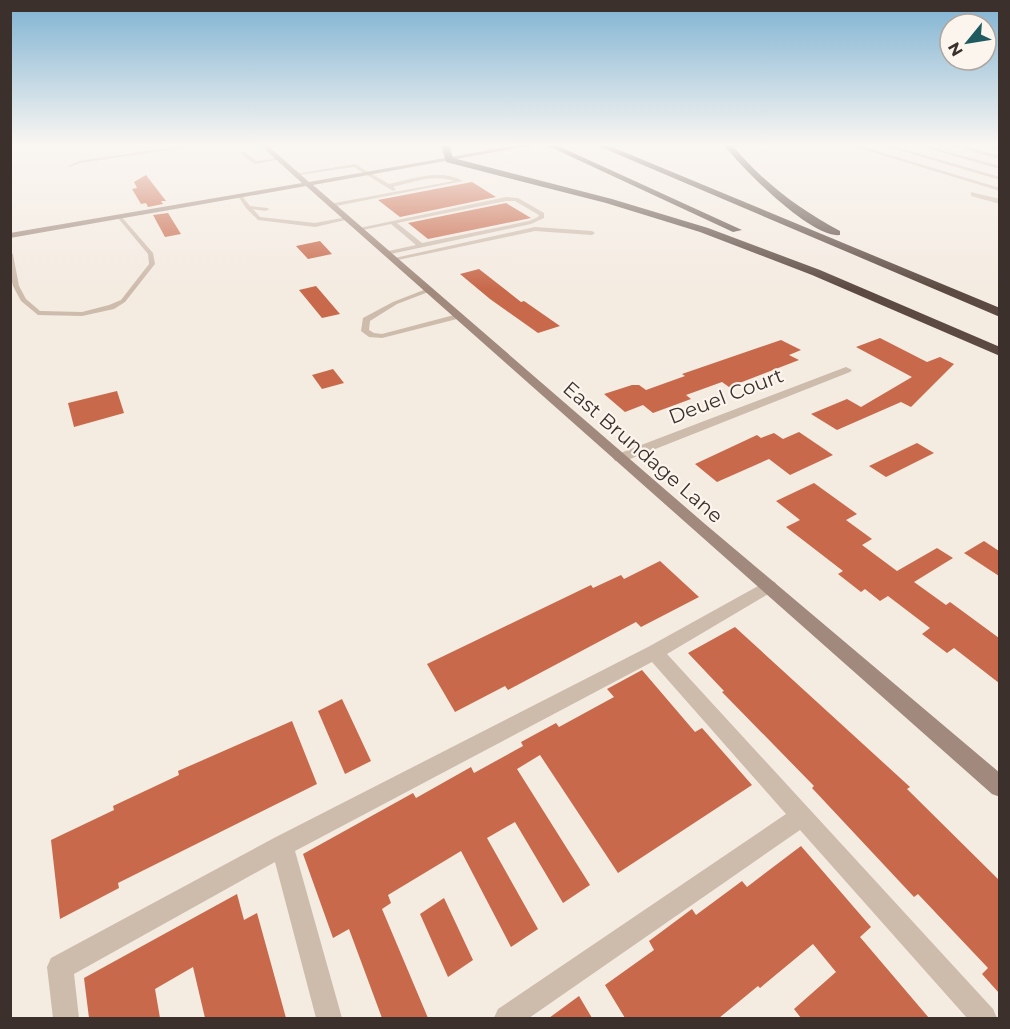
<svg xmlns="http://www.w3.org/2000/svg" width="1010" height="1029" font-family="Montserrat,sans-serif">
<rect width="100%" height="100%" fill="#f4ebe1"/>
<path fill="#c8694b" d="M146,175L166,201H161L163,204L148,207L146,203L141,204L132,189L137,188L134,182Z
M472,182L496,197L400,217L378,200Z
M506,203L531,218L428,239L408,223Z
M168,213L181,234L165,237L153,215Z
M320,241L332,254L308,259L296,246Z
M479,269L521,302L524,301L560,326L538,333L490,299L460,274Z
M316,286L340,314L322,318L299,290Z
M880,338L927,362L940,357L954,364L911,407L901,402L837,430L811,414L847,399L861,407L912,377L856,347Z
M781,340L801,350L789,355L799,360L729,387L722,382L686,395L691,399L653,413L643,405L625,412L604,394L632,385H639L646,390L685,376L682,374Z
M333,369L344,383L322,389L312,375Z
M117,391L124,413L74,427L68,403Z
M799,432L833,455L790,475L769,459L717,482L695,464L757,435L761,438L774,433L783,439Z
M917,443L934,453L886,477L869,466Z
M814,483L857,514L846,520L872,539L862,545L897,571L937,548L953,558L914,582L946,605L950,602L999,638V683L954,648L947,653L922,634L930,628L888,596L880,601L865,589L861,592L838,574L843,571L786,527L800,520L776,501Z
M984,541L999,551V576L964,553Z
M660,561L699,597L641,627L636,622L508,690L505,686L455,712L427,664L591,585L593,588L621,575L624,579Z
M735,627L910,787L907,789L999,880V993L982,974L988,968L918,894L914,897L812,788L814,786L722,692L724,691L688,653Z
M642,670L695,732L702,728L752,785L618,873L540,755L517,769L590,885L563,903L515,822L487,838L538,929L511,947L461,851L388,895L391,903L382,909L428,1018H382L349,929L333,938L303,854L413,793L416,798L471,767L474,773L523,746L521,742L556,723L559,727L614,697L607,689Z
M342,699L371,761L345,774L318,711Z
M292,721L317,784L118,883L119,888L60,919L51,840L114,810L113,806L179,775L178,771Z
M801,846L871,927L860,937L929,1018H801L794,1009L836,972L813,944L760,988L758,986L719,1018H625L605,985L654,950L649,941L692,909L696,915L742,881L747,887Z
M237,894L244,920L257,913L286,1018H205L193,967L155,989L160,1018H89L84,978Z
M444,898L473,960L448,977L420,914Z
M579,996L592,1018H549Z"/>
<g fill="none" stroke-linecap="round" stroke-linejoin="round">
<path fill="#cdbbac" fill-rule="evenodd" d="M188,145H200L80,163L70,167L68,166L79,161Z
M849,145H856L1000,188V191Z
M882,145H889L1000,177V180Z
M916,145H923L1000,166V169Z
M950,145H957L1000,156V159Z
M984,145L1000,147V150L984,146Z
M241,152H245L256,161L279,158L281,159L255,164L241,154Z
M355,164L389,184C412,179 440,168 463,181L331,207L329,204L454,181C434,174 413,182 393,187L396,189L393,191L354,167L297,175L295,174Z
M238,196H242L250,206L268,208L269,209L266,211L253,209L260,217L315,223L347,217L350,219L315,227L258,220L246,208Z
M506,197L518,198L544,213V218L531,224L386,255L383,253L384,252L416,245L391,224L358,231L355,229ZM506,201H515L539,215L538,217L529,221L422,243L397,223Z
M120,215L153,253L155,264L125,302L114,309L82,316L38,315L21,301L13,286L10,274V252L13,254L19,286L26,299L40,311L82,312L109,305L121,300L149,264L148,254L118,218L117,217Z
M535,227L592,231L595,233L592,235L535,231L393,261L390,259Z
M429,288L432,290L431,291L397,304L370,321L369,330L374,333L382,334L458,314L462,316L461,318L382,338L369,337L361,331L363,318L393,302Z"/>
<path fill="#cdbbac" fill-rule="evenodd" d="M971,192L1000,199V204L971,196Z
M846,367L852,370L850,372L625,461H615L613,458L615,455Z
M769,580L775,582L777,586L775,590L667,654L993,1009L997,1018H967L800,830L529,1018H494L498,1009L786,814L652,662L295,851L342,1018H316L275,862L74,974L79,1018H53L47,967L51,958L274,838L648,647Z"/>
<path fill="#a18a7d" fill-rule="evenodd" d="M260,145H267L309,182L519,145H534L313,185L705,524L1000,773V797L992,794L306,186L10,238V233L302,183Z"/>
<path fill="#5c4a42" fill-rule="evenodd" d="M441,145H449L453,158L612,199L708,228L820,270L1000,347V356L812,275L700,232L606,203L446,162Z
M546,145H556L742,230L733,232Z
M596,145H607L1000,308V317Z
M724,145H732C763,182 797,208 840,231V235C811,239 741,167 724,145Z"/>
</g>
<linearGradient id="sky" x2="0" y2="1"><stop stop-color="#7eb2d2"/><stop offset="0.5" stop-color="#faf6f2"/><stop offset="1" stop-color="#faf6f2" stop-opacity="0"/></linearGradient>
<rect width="1010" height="289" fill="url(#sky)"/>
<g text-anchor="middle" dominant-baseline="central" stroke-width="4.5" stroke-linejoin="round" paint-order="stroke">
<g font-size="20" fill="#3b302b" stroke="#fbf5ee">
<text transform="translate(726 396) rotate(-21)">Deuel Court</text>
<text transform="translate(643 452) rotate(41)">East Brundage Lane</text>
</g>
</g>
<rect width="1010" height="1029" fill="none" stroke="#3b302b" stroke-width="24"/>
<g transform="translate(968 42) rotate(240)"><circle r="28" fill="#fbf5ee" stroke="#aea6a0" stroke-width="1.5"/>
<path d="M0-4.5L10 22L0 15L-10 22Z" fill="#1f5a5e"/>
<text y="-9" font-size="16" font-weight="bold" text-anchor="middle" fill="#3b302b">N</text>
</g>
</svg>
